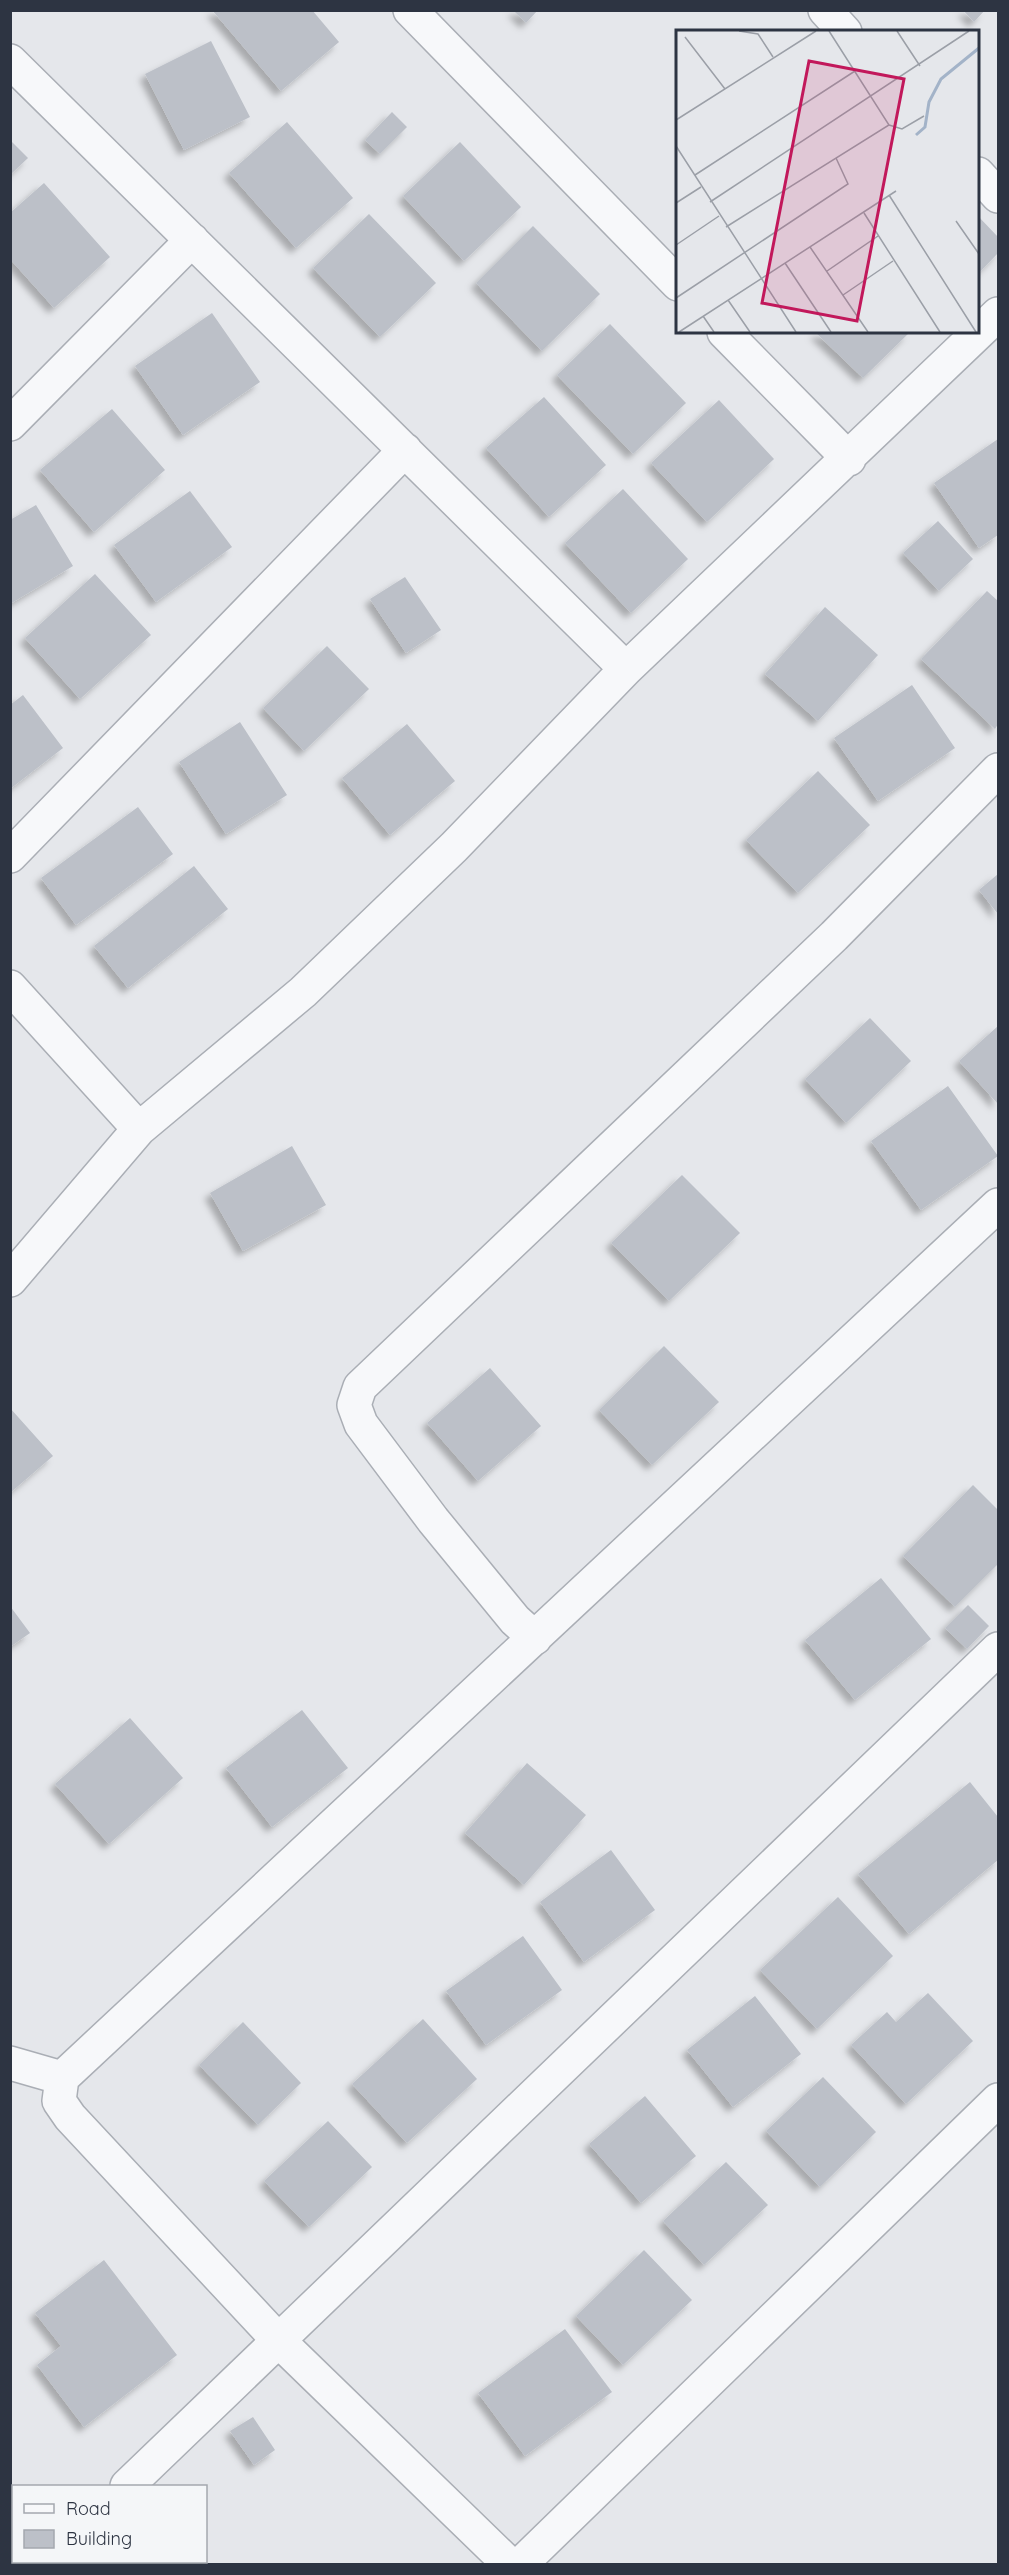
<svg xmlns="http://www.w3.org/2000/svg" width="1009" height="2575" font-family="Quicksand,sans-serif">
<defs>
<filter id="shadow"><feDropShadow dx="-5.5" dy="5.5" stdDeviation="3" flood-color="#0004"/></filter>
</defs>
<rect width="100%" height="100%" fill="#e5e7eb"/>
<path fill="#bcc0c8" filter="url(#shadow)" d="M212,10H312L339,42L281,91Z
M513,10H538L526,23Z
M963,10H985L974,22Z
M211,41L250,117L184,150L145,74Z
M392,112L407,127L380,154L365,140Z
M287,122L353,198L296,248L229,173Z
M10,140L28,158L10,175Z
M460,142L521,207L464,261L403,196Z
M44,183L110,257L54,308L10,259V213Z
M369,214L436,283L380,337L313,268Z
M978,216L998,237V253L978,274Z
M533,226L600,294L542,351L476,283Z
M212,313L260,382L183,435L135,366Z
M610,324L686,403L633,454L557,375Z
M815,332H910L863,378Z
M544,397L606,465L549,517L486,448Z
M719,400L774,459L707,522L651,463Z
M112,409L165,470L94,532L40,470Z
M998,439V535L979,548L934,483Z
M623,489L688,559L631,613L565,543Z
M190,491L232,547L156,602L114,545Z
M36,505L73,566L10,604V520Z
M938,521L973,559L939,591L903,553Z
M95,574L151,635L80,699L25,638Z
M405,577L441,630L406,653L370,599Z
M987,591L998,601V724L995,729L921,659Z
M825,607L878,655L818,721L765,674Z
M327,646L369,689L304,751L263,708Z
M912,685L955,748L878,801L834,738Z
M23,695L63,748L10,789V705Z
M240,722L287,795L226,834L179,762Z
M407,724L455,781L390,835L342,778Z
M818,771L870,825L798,893L746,840Z
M138,807L173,854L76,925L41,878Z
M194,866L228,909L128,988L94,946Z
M998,874V914L979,890Z
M870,1018L911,1061L846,1123L805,1079Z
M998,1026V1104L959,1061Z
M948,1086L998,1156L921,1210L871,1141Z
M292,1146L326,1205L243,1251L210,1193Z
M682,1175L740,1233L669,1301L611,1243Z
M664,1346L719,1402L652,1465L599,1410Z
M490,1368L541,1426L478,1481L427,1423Z
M10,1408L53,1456L10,1493Z
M973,1485L998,1510V1564L955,1607L903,1556Z
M881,1578L931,1639L855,1700L805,1640Z
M968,1605L989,1626L967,1649L945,1628Z
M10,1606L30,1633L10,1647Z
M302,1710L348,1768L272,1827L226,1768Z
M130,1718L183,1778L109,1844L55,1784Z
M527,1763L586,1815L524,1885L465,1833Z
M970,1782L998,1817V1860L909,1934L858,1874Z
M611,1850L655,1910L584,1962L540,1902Z
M838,1897L893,1956L817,2029L760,1970Z
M523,1936L562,1990L486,2045L446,1991Z
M928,1993L973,2041L906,2104L851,2045L887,2012L896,2022Z
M755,1996L801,2054L733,2107L687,2050Z
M423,2019L477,2079L407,2143L352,2084Z
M243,2022L301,2083L258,2125L199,2065Z
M823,2077L876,2132L820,2187L766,2131Z
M645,2096L696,2156L641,2203L589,2144Z
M328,2121L372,2167L309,2227L264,2181Z
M726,2162L768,2205L704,2265L663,2221Z
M644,2250L692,2300L623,2365L576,2316Z
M104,2260L177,2355L84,2427L37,2365L61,2346L35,2313Z
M565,2329L612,2392L525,2456L478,2393Z
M253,2417L275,2450L254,2465L230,2431Z"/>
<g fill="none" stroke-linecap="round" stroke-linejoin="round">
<g stroke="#aaaeb5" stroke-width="36">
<path id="minor" d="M410,10L678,284
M825,10L845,32
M10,61L626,669
M978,174L998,196
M724,332L849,459
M10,424L192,240
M10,856L405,450
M10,987L139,1129
M10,1280L139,1129L303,992L454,847L626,669L998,314
M535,1638L515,1620L433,1520L361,1424L354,1405L360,1387L834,936L998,770
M10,2063L62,2078
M127,2486L998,1649
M46,2564L49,2562
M509,2564L279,2341L70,2117L59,2101L62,2078L998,1205
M521,2564L998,2100"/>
</g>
<use href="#minor" stroke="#f7f8fa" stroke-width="33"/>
</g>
<g transform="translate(676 30)">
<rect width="303" height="303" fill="#e5e7eb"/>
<path fill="none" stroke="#a3b3c8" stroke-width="3" d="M240,105L249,97L253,72L265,49L303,18"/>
<path fill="none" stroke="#9b9fa7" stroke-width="1.5" d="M63,1L82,4L97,27M221,1L244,36M9,7L49,59M0,90L140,1M213,95L226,99L248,86M0,116L120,302M19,145L179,41M213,165L300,302M34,172L293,1M0,173L25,157M188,183L264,302M280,191L303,224M50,197L213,95L153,1M0,215L43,186M134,217L192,302M109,233L155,302M151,241L202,206M167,265L217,231M0,268L172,154L160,128M52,270L74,302M27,286L38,302M3,302L220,161"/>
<path fill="#c2185b" fill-opacity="0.15" stroke="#c2185b" stroke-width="3" d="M133,31L228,49L181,291L86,273Z"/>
<rect width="303" height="303" fill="none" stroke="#2d3442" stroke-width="3"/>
</g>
<rect width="1009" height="2575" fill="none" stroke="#2d3442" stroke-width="24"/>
<rect x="12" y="2485" width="195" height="78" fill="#f4f6f8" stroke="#a4a8af" stroke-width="1.5"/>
<rect x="24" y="2504" width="30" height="9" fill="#f7f8fa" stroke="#a4a8af" stroke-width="1.5"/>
<text x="66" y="2515" font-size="18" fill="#2d3442">Road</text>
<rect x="24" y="2530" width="30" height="18" fill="#bcc0c8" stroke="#a4a8af" stroke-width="1.5"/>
<text x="66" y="2545" font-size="18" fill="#2d3442">Building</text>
</svg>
